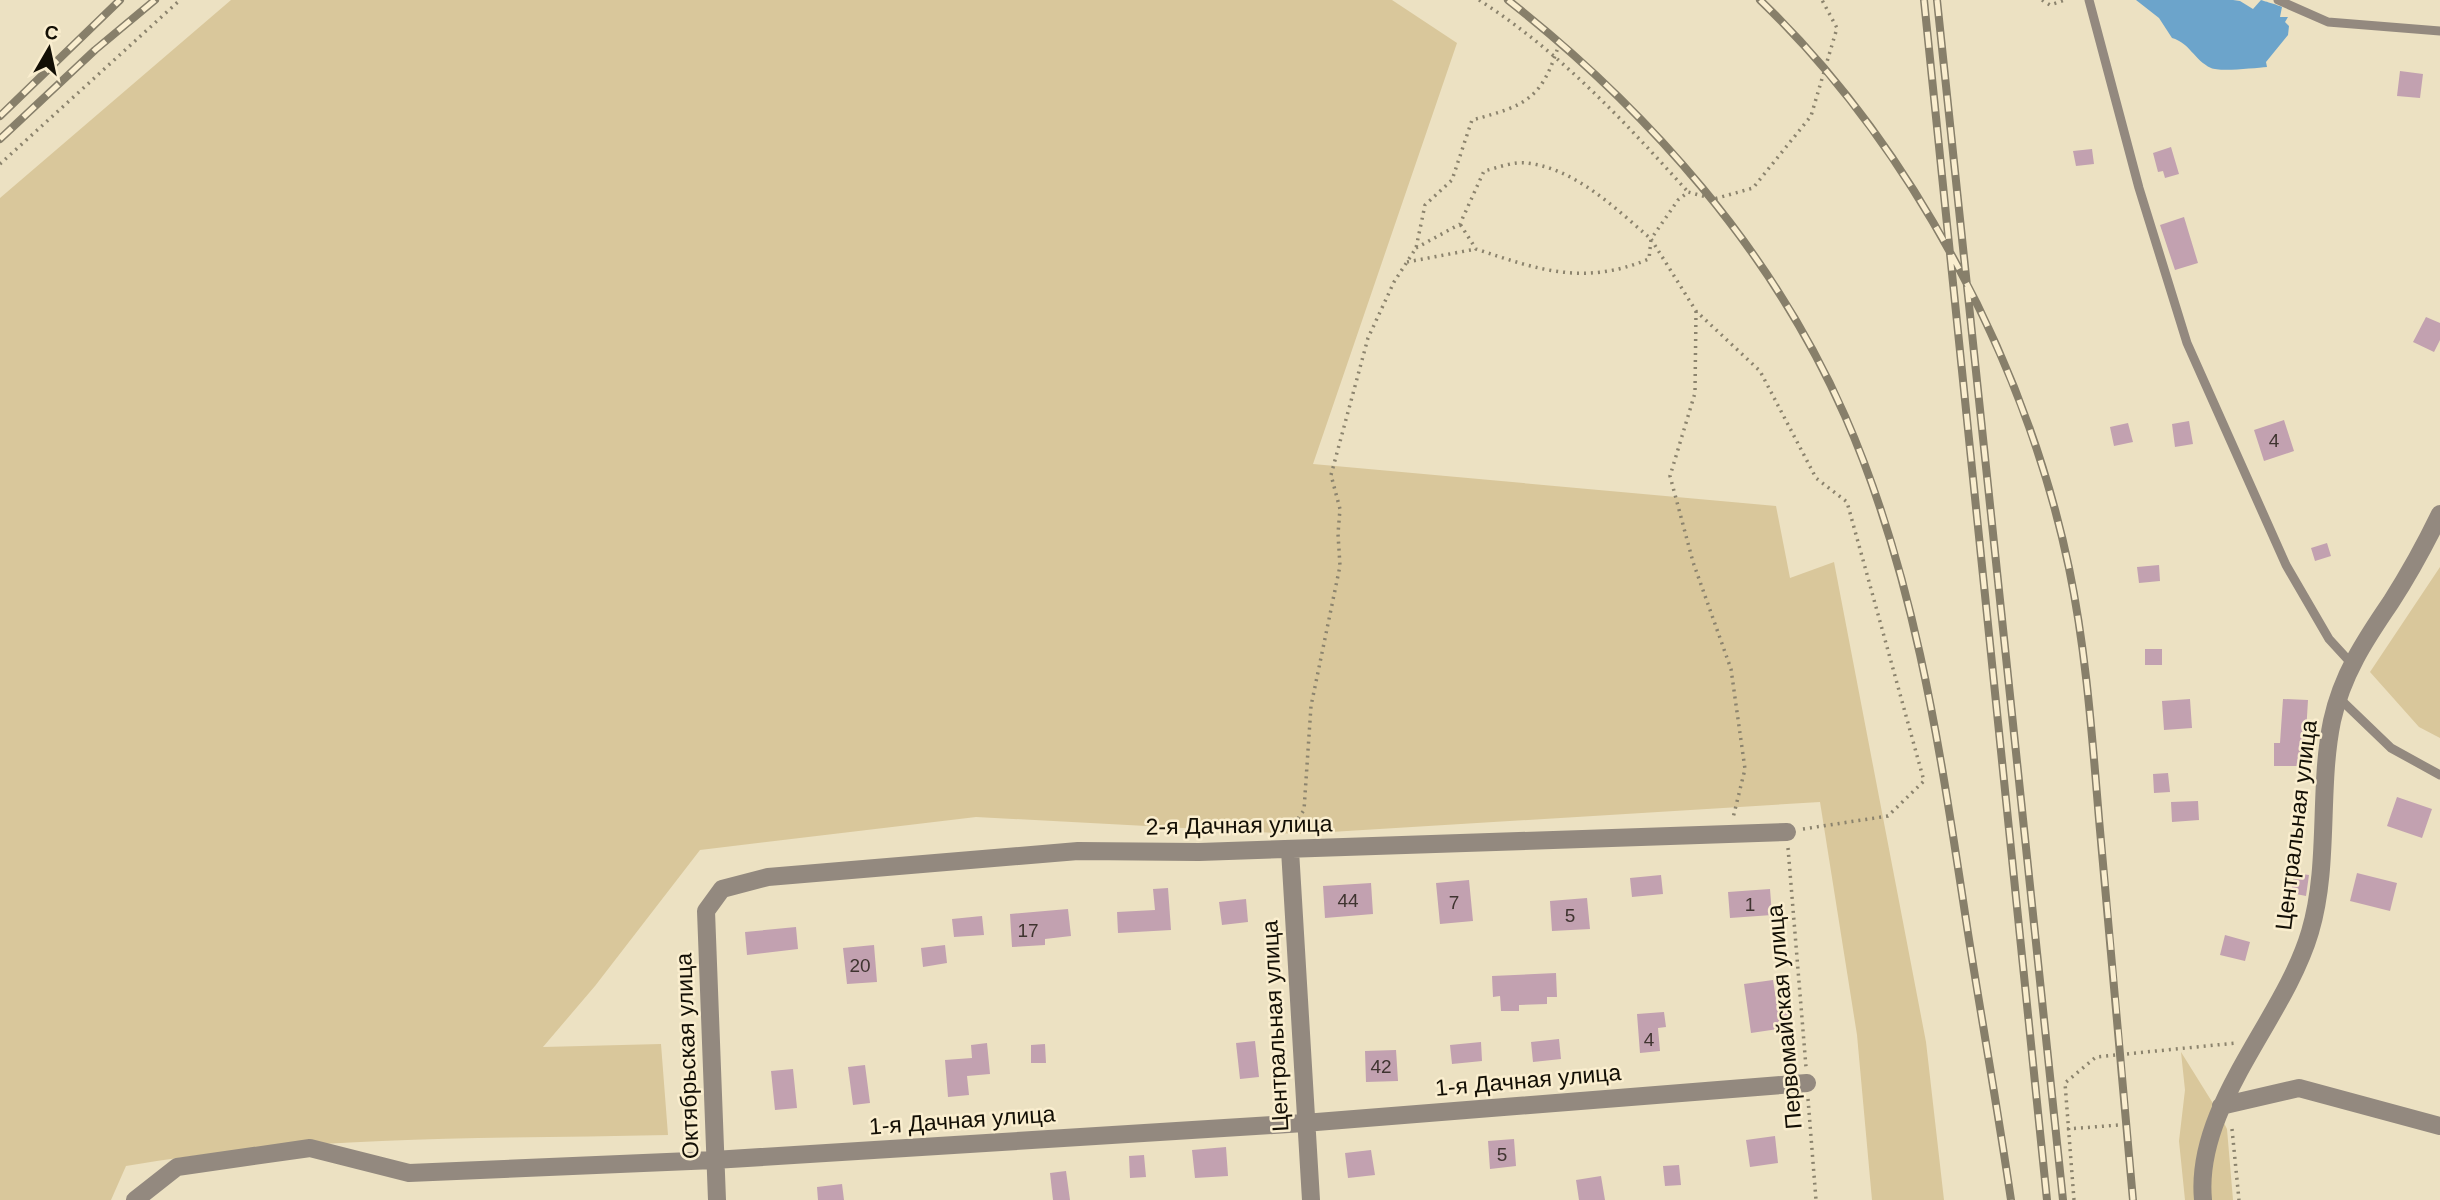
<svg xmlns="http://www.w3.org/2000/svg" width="2440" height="1200" font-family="Arial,sans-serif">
<rect width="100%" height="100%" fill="#ece1c2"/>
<path fill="#d9c79b" d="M231,0H1392L1457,43L1313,464L1776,506L1790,578L1834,562L1926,1042L1944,1200H1872L1857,1035L1820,802L1298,834L976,817L700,850L595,986L543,1047L661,1044L668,1135C488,1139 304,1135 126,1166L111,1200H0V198Z
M2440,567V738L2419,727L2370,672Z
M2181,1052L2214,1105L2195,1172L2197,1200H2185L2179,1141L2185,1090Z
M2223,1121L2227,1129L2233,1200H2209L2207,1176Z"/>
<path fill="#6ca4cb" d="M2136,0H2233L2240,1L2253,9L2261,0C2264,1 2281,6 2282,7L2280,17H2288L2285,22L2289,26L2288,35L2266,62L2267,67C2256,68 2219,72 2211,68C2194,60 2190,43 2172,38L2159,18Z"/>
<path fill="#c2a1b0" d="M2400,71L2423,74L2420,98L2397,96Z
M2171,147L2179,174L2165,178L2163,171L2158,172L2153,153Z
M2092,149L2094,164L2076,166L2073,151Z
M2184,217L2198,263L2175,270L2160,225Z
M2426,317L2440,323V340L2434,352L2413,342Z
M2284,420L2294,451L2264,461L2254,430Z
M2189,421L2193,444L2175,447L2172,424Z
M2128,423L2133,442L2114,446L2110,427Z
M2327,543L2331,556L2315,561L2311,548Z
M2159,565L2160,581L2139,583L2137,567Z
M2145,649H2162V665H2145Z
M2190,699L2192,728L2164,730L2162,701Z
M2283,699L2308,700L2304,766H2274V743H2280Z
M2168,773L2170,792L2154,793L2153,774Z
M2397,797L2432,809L2422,838L2387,826Z
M2198,801L2199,820L2172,822L2171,802Z
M2294,873L2309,875L2306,896L2291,893Z
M2357,873L2397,883L2390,911L2350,901Z
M1661,875L1663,894L1632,897L1630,878Z
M1469,880L1473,921L1440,924L1436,883Z
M1371,883L1373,914L1325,918L1323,886Z
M1168,888L1171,930L1118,933L1117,912L1155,910L1153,889Z
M1770,889L1772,915L1730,918L1728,892Z
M1587,898L1590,929L1552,931L1550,901Z
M1246,899L1248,922L1222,925L1219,902Z
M1068,909L1071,936L1045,939V945L1012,947L1010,914Z
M982,916L984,935L954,937L952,919Z
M796,927L798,949L747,955L745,932Z
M2225,935L2250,942L2245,961L2220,955Z
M874,945L877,982L847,984L843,948Z
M945,945L947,963L923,967L921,948Z
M1556,973L1557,997H1547V1004L1519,1005V1011H1501L1500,996L1493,997L1492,976Z
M1773,980L1777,1006L1786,1005L1789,1022L1777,1023L1778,1029L1751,1033L1744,984Z
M1664,1012L1666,1027L1658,1028L1660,1051L1640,1053L1637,1014Z
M1559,1039L1561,1059L1533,1062L1531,1042Z
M1255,1041L1259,1077L1240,1079L1236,1043Z
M1481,1042L1482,1061L1452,1064L1450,1045Z
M987,1043L990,1074L967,1076L969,1095L948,1097L945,1060L972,1058L971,1045Z
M1045,1044L1046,1063H1031V1045Z
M1396,1050L1398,1081L1366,1082L1365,1051Z
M865,1065L870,1103L853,1105L848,1067Z
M793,1069L797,1108L775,1110L771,1071Z
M1775,1136L1778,1163L1750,1167L1746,1140Z
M1514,1139L1516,1166L1490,1169L1488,1141Z
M1226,1147L1228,1176L1195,1178L1192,1150Z
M1371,1150L1375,1175L1348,1178L1345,1153Z
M1144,1155L1146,1177L1130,1178L1129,1156Z
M1679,1165L1681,1185L1665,1186L1663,1166Z
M1066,1171L1070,1200H1053L1050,1173Z
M1601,1176L1605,1200H1579L1576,1180Z
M842,1184L844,1200H818L817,1187Z"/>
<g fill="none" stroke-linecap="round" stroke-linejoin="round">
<path stroke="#8b836d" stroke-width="3.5" stroke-dasharray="2 5" stroke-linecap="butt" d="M1479,0C1559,51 1625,122 1688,192
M2042,0L2050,5L2065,0
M0,164L180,0
M1416,248L1460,224L1484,171C1497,168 1514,161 1527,163C1576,169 1615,208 1651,239L1649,259C1584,286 1539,270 1476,249L1460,224
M1407,262L1476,249
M1696,311L1695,393L1670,476L1693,562L1731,669L1745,769L1733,818
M1803,829L1888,816L1924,781L1847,502L1816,478L1760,371L1696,311L1651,239L1678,200L1688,192L1714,199L1753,188L1811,116L1837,28L1822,0
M1290,830L1304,810L1311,706L1340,566L1338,534L1340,509L1331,475L1368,338L1394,282L1416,248L1425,205L1452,180L1472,120C1528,105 1542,99 1560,41
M1788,848L1806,1067
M1808,1099L1816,1200
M2067,1129L2119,1125
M2232,1129L2239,1200
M2074,1200L2065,1083L2096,1057L2236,1043"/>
<path stroke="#93897f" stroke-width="9" d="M2089,0L2139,188L2187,343L2286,565L2329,639L2351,663
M2278,0L2328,22L2440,31
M2339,698L2391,748L2440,775"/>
<path stroke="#93897f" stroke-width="18" d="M1290,850L1311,1200
M2221,1106L2299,1088L2440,1126
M135,1200L177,1167L310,1148L409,1173L714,1160L1304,1123L1807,1083
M717,1200L706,911L722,889L768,877L1078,851L1199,852L1787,832
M2203,1200C2194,1106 2284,1020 2310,932C2330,865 2318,789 2332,721C2342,675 2365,640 2391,602C2409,574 2425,545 2440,514"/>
<g stroke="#877f6a" stroke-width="8">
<path id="rail" d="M1508,0C1649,111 1772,250 1845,416C1917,580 1941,757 1968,933C1982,1022 1998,1111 2011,1200
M1760,0C1912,146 2026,363 2069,568C2086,650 2092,735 2099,819C2111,946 2122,1073 2133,1200
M1924,0L2047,1200
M1937,0L2063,1200
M0,116L120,0
M0,139L95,50L155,0"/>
</g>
<use href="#rail" stroke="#faeecf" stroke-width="5" stroke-dasharray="16" stroke-linecap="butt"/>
</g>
<g text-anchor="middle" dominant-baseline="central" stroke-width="5" stroke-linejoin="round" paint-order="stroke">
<g font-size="19" fill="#3f3430">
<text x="2274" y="440">4</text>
<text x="1348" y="900">44</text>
<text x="1454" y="902">7</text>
<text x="1750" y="904">1</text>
<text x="1570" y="915">5</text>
<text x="1028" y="930">17</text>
<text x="860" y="965">20</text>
<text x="1649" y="1039">4</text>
<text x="1381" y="1066">42</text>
<text x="1502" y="1154">5</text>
</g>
<g font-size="23" fill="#130f05" stroke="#faeecf">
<text transform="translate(1239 825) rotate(-1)">2-я Дачная улица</text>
<text transform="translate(2296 825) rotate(-83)">Центральная улица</text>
<text transform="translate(1784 1017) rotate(-95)">Первомайская улица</text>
<text transform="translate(1275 1026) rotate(-93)">Центральная улица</text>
<text transform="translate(687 1056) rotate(-92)">Октябрьская улица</text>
<text transform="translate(1528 1080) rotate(-5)">1-я Дачная улица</text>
<text transform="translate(962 1120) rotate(-4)">1-я Дачная улица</text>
</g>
</g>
<g transform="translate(49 49) rotate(9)" stroke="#faeecf" stroke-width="5" paint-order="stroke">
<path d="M0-5L12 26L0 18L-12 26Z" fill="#130f05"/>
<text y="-10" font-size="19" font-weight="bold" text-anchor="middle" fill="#130f05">С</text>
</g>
</svg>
